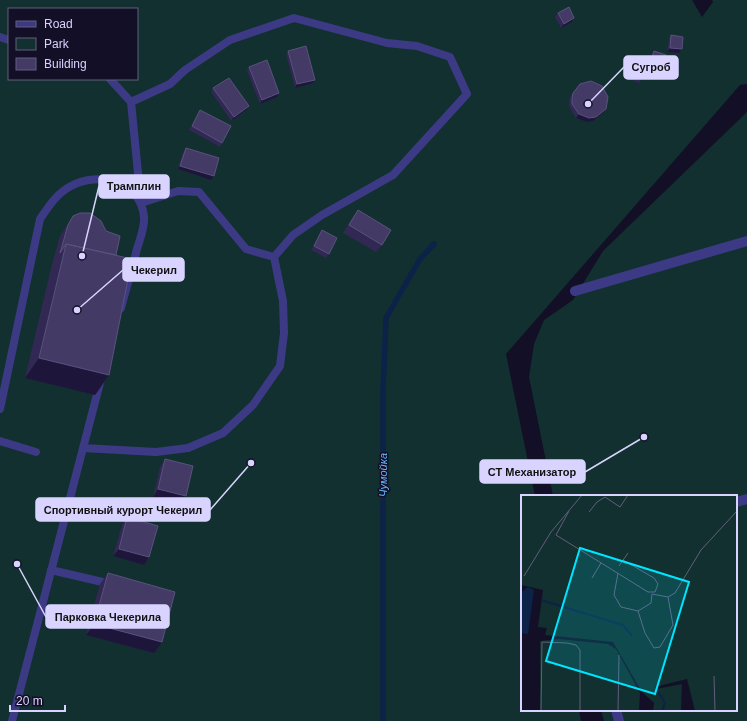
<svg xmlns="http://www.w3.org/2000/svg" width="747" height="721" font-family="Helvetica,sans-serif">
<rect width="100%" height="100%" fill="#130f26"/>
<path fill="#12302f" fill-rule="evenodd" d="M0,0H692L702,17L713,2L712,0H747V84L740,85L506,354L535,496H522V710H579L581,721H0ZM9,9H137V79H9Z
M747,112V721H604L601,710H736V496H553L529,377L534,344L544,320L573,300L603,251Z"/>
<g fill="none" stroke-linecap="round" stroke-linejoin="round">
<path stroke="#0c2248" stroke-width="5.5" d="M383,721V390L386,318L420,259L434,244"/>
<path stroke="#3d3a85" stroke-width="8" d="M0,37L9,40
M110,79L131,102L141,203L178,191L199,192L246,249L274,257
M0,409L40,219C49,206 56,194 71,186C98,171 141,181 144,217C145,227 140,239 137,249C132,269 126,289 121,308
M0,441L36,452
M83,448L156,452L188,448L223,433L253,405L280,366L284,333L283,301L274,257L293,235L322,215L393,175L467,94L450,57L417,46L387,43L294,18L230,40L185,70L170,84L131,102
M51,570L111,584
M12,721L101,379"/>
<path stroke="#3d3a85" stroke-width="10" d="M575,291L747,241
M736,502L747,499
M616,710L619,721"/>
</g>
<path fill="#312854" d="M558,13L572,22L561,28L555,17Z
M671,35L679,53L667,52L669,39Z
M288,51L313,83L295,88L286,54Z
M654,51L660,70L648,66L652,55Z
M636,63L642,79L639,83L628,78L633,67Z
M249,67L279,93L277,97L260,104L247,71Z
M580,84L603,113L593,121L587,122L576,118L570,108L569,103L570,97Z
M213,88L246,110L231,121L211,92Z
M200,110L222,143L220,147L189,130Z
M186,148L214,176L211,180L178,169L183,152Z
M358,210L382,245L376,252L343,233L352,218Z
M73,216L116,255L109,375L95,395L25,378L52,264L60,236Z
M322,230L329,254L326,258L311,250Z
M165,459L186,496L181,503L153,497L160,467Z
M127,517L149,557L144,565L113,556L122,525Z
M108,573L154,653L86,635L100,584Z"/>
<path fill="#1d163a" d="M574,18L572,22L561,28L564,24Z
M670,48L682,49L679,53L667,52Z
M650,63L662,66L660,70L648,66Z
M315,80L313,83L295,88L297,84Z
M279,93L277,97L260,104L262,100Z
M249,106L246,110L231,121L234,117Z
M606,109L603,113L593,121L587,122L576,118L579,114Z
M180,166L214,176L211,180L178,169Z
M39,358L109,375L95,395L25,378Z
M158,489L186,496L181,503L153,497Z
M119,549L149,557L144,565L113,556Z
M94,624L162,642L154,653L86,635Z"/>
<path fill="#433a66" stroke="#5a527e" d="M569,7L574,18L564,24L558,13Z
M671,35L683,37L682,49L670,48Z
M306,46L315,80L297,84L288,51Z
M654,51L666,55L662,66L650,63Z
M267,60L279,93L262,100L249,67Z
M636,63L647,68L642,79L630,74Z
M229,78L249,106L234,117L213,88Z
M591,81L602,86L608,97L606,109L596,117L589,118L579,114L572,104V99L573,93L580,84Z
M200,110L231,126L222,143L192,126Z
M186,148L219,158L214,176L180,166Z
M358,210L391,230L382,245L349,225Z
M80,213H90L101,221L106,231L120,236L116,255L66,244L60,253L68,225L73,216Z
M322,230L337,238L329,254L314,246Z
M66,244L132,259L109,375L39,358Z
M165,459L193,466L186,496L158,489Z
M127,517L158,526L149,557L119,549Z
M108,573L175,592L162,642L94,624Z"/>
<g text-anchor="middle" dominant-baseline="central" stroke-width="3" stroke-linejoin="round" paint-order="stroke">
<g font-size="11" font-style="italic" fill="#62b6ff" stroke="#130f26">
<text transform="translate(383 475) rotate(-90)">Чумойка</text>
</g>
</g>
<g transform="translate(521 495)">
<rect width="216" height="216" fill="#130f26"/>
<path d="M0,0H216V216H174L166,184L134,192L135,194L161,189L160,216H132L133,208L121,197L92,147L24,140L26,133L17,132L22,95L0,90ZM38,144L87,149L95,154L119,198L118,216H19V146Z" fill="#12302f"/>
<path d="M7,92L13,95L7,139L0,138V97Z" fill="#0c2248"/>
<path fill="none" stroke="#0c2248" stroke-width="2" d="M20,105L102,130L111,141M137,197L144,208L141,216"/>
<path fill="none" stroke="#625e7d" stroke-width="1" d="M48,16L35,40L127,97H134L137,89L133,83L102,65M68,17L76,7L84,2L99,12L107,0M98,71L107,58M97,78L93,100L100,112L117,116L124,138L133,153L139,152L152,130L147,102M3,81L30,37L61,0M71,83L80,68M117,116L130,108L131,99L147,102L154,98L180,55L216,16M193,181L194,216M20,216L21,147L46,148L55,150L59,155V216M97,216L98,160"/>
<path fill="#00e5ff" fill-opacity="0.15" stroke="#00e5ff" stroke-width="2" d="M59,53L168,87L134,199L25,166Z"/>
<rect width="216" height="216" fill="none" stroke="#d9d4ff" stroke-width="2"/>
</g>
<path fill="none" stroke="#d9d4ff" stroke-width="1.5" d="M588 104L624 67M82 256L99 186M77 310L123 270M644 437L585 472M251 463L210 510M17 564L46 617"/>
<g fill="#d9d4ff" stroke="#130f26" stroke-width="1.5">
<circle cx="588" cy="104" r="4"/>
<circle cx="82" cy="256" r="4"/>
<circle cx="77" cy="310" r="4"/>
<circle cx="644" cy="437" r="4"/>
<circle cx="251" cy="463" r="4"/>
<circle cx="17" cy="564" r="4"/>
</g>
<g fill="#d9d4ff" stroke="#d9d4ff" stroke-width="1.5">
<rect x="624" y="56" width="54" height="23" rx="4"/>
<rect x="99" y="175" width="70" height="23" rx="4"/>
<rect x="123" y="258" width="61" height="23" rx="4"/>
<rect x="480" y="460" width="105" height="23" rx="4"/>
<rect x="36" y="498" width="174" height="23" rx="4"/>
<rect x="46" y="605" width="123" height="23" rx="4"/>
</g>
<g font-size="11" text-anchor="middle" font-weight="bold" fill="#111">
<text x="651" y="71">Сугроб</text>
<text x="134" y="190">Трамплин</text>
<text x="154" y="274">Чекерил</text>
<text x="532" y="476">СТ Механизатор</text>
<text x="123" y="514">Спортивный курорт Чекерил</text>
<text x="108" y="621">Парковка Чекерила</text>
</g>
<rect x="8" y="8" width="130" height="72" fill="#130f26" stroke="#625e7d"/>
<rect x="16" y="21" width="20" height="6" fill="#3d3a85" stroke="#625e7d"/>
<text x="44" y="28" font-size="12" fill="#d9d4ff">Road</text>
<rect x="16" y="38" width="20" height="12" fill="#12302f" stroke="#625e7d"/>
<text x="44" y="48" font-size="12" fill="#d9d4ff">Park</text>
<rect x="16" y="58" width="20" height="12" fill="#433a66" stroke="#625e7d"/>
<text x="44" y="68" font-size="12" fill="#d9d4ff">Building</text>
<path d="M10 705v6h55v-6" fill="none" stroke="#d9d4ff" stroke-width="2"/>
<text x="16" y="705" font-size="12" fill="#d9d4ff" stroke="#130f26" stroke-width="3" paint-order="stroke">20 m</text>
</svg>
